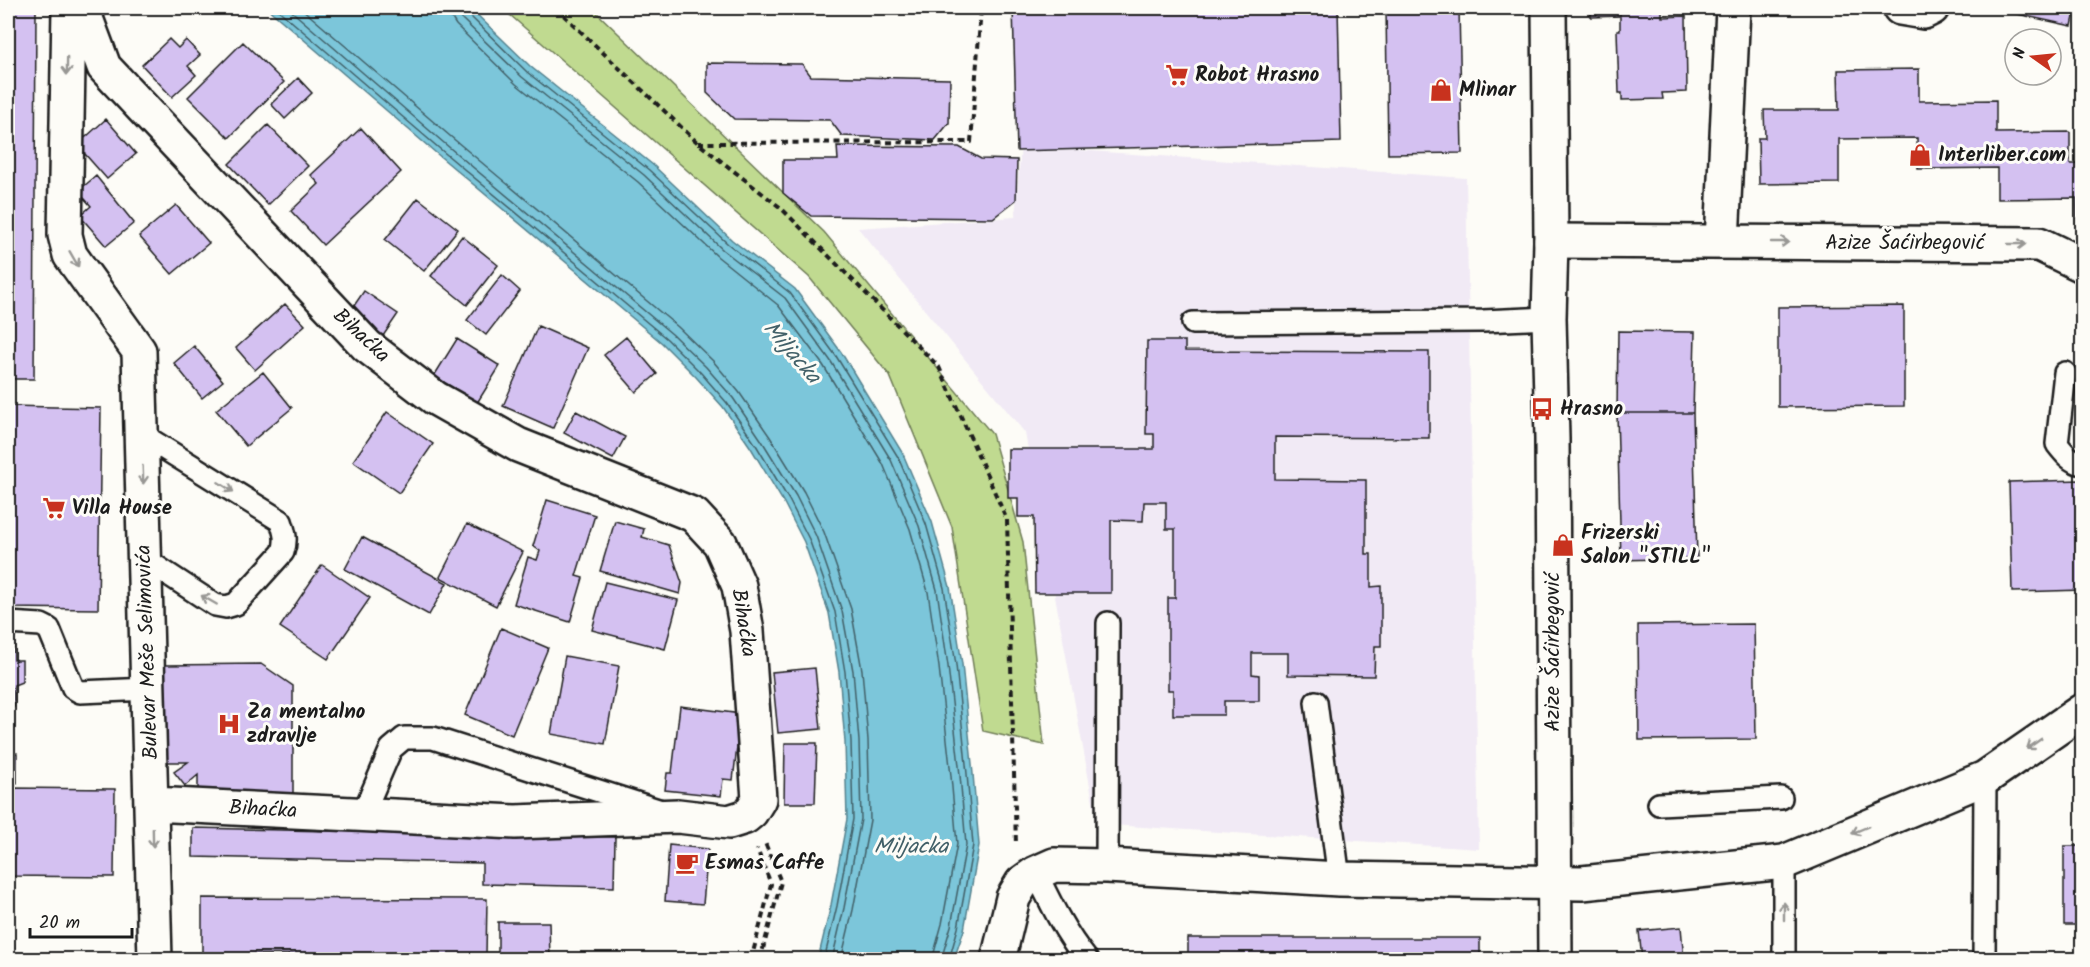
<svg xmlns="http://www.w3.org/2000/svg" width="2090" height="967" font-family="Kalam,sans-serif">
<rect width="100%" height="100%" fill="#fdfcf7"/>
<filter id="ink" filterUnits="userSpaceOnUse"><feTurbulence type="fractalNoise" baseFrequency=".0167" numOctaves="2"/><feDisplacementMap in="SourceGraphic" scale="12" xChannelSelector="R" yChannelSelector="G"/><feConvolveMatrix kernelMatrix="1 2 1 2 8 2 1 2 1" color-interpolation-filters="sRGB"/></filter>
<g filter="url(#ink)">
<path fill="#f1eaf5" d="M1021,146L1466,178L1479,849L1097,824L1025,433L858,228L1015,217Z"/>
<path fill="#c0da90" stroke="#6e7b56" stroke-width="1.5" d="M502,8H592L824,232L992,434L1023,542L1044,745L983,731L952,527L890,376L809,277Z"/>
<path fill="#7bc6da" stroke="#55828e" stroke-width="1.5" d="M267,8H470L531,67L653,165L732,240L795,289L841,352L903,454L932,522L950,587L962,664L973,774L979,845L964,930L954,959H818L831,905L847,819L845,742L839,672L829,613L804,542L784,503L751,448L723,407L696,377L662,343L436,153Z"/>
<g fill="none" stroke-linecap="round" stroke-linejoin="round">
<path stroke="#426068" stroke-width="1.5" d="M276,8L440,149L667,339L701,373L727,403L756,445L789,500L809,539L835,612L845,672L851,741L853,819L837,906L824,960
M288,8L444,143L672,334L706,367L733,398L762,441L796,496L816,536L842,611L853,671L859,741L861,819L844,908L832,960
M301,8L450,136L678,327L713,361L739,392L770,437L804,492L824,532L851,609L862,670L868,740L870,820L853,910L841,960
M449,8L451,17L456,25L516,84L638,182L718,257L778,305L823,365L883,464L910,529L928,592L939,667L951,776L957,844L942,924L932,960
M458,8L462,19L522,77L644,175L723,250L785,298L830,360L891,460L919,526L937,590L948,666L960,775L966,845L951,926L941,960
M466,8L468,14L527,72L649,170L728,244L790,293L836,356L898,457L926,524L944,588L956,665L967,774L973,845L958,928L949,960"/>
</g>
<path fill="#d4c1f1" stroke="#1c1c1c" stroke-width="1.5" d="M8,8H36L34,379H8Z
M1013,8H1338L1341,142L1017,151Z
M1386,8H1459L1462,153L1388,154Z
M1591,8H1657V10L1620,11V16L1591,17Z
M2009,8H2076L2072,26L2008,12Z
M1662,10V17L1686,16L1687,92L1662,93L1663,99L1622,100V93H1619L1617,30H1620V11Z
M169,39L178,48L186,40L200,55L188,66L196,75L172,97L142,65Z
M243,42L284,82L229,138L188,97Z
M707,63L802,64L811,76L950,79L949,123L935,140L842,136L830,120L734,119L707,93Z
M1919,69V101L1996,100V133L2070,132V164H2082V228H2077L2076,198L1997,199V168L1918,169L1917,138L1839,139V183L1759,184L1758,138H1765L1764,110H1839L1838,70Z
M298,78L312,93L285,119L271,104Z
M106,119L136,154L107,179L77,145Z
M268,125L308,166L268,205L229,164Z
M361,128L401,172L323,245L291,211L319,184L311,175Z
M837,146L959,147L981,159L1017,160L1016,200L993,218L811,216L783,193V160H838Z
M96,176L134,223L106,246L80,216L91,206L78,191Z
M418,198L458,229L424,271L385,240Z
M176,205L209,243L172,274L139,236Z
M462,236L498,265L467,305L431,276Z
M502,275L520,291L486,335L467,320Z
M364,291L398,314L383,336L349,313Z
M285,304L305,325L255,370L236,348Z
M1904,306V406L1778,407V307Z
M538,326L588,348L553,428L503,406Z
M1618,331L1695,332L1693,413H1617Z
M626,337L657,374L636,392L604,355Z
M457,339L500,366L477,403L434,376Z
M1147,341H1185V351L1429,352V438L1275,437V479L1366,480V554H1371V587L1381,586V646H1375L1374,676L1288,675V653H1252V674L1259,675V701H1224V715H1173V690H1168V598H1175V529H1166V502H1144L1143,521L1111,520V593H1035L1034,517H1018V498H1008V449H1154V434H1146Z
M194,346L223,381L202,398L174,363Z
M263,372L292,408L246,446L216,410Z
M8,406L101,408L98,609L8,608Z
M576,411L625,437L613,459L564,433Z
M387,412L433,444L399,493L353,461Z
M1617,413H1693L1697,558L1621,560Z
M2082,480V590L2012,592L2009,482Z
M547,500L595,515L576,576L583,578L570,622L514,604L528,557L537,560L540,551L533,546Z
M615,521L644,529L642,537L669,545L682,583L680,594L600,571Z
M467,524L523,552L496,606L440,577Z
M362,537L447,583L429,615L345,569Z
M322,565L370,598L328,659L280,627Z
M605,582L678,600L665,649L592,630Z
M1754,624L1756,739L1639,740L1638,625Z
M501,628L548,648L512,735L465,715Z
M13,629L14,660H22V682L14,685V707H8V630Z
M565,656L619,666L605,744L551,734Z
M261,664L293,686V795H198V775L185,786L174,772L188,762H165V665Z
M815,668L821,729L778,733L772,672Z
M680,706L741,714L733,780L723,779L721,796L665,790L667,773H672Z
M785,743H817L815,803H784Z
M8,753H17V783L8,784Z
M8,788L115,789L114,877L8,876Z
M193,828L615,837L614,887L482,884V863L193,857Z
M669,845L708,849L703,904L665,901Z
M2064,846H2082V925H2064Z
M202,898L487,899L486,955L202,954Z
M498,922H549L550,960H498Z
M1681,927L1684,960H1642L1639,931Z
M1188,938H1480V960H1188Z
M8,945H14V960H8Z"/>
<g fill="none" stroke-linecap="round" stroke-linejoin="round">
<g stroke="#1c1c1c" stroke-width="26">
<path id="lane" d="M1193,323L1483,321L1549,318
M2065,373L2057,444C2064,453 2071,462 2082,464
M141,434L281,521C285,533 287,540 283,552L236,604L226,607L215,605L145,559
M8,623L41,625L49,629L73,688L80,692L149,689
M1316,702L1339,879
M1659,804L1781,798
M363,814L391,749L404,738H433L658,810
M1784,862V960
M1107,866L1108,623
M1036,873C1051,904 1065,933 1087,960
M1984,960L1985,778"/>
</g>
<g stroke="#1c1c1c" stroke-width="38">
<path id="street" d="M69,8L65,235L70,255L139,351L155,960
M82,8L104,67L367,346L435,398L518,445L694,515L720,543L739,586L747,631L759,799L751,812L745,817L729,822L678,816L515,822L152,804
M1900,8L1924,12L1932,8
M1551,241L2039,244L2082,265
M1722,242L1733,8
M998,960L1013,898L1022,883L1036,873L1054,865L1107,866L1339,879L1582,883L1784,862L1985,778L2082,711"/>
</g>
<g stroke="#1c1c1c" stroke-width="38">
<path id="secondary" d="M1549,8L1551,241L1549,318L1552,439L1555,960"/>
</g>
<path stroke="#1c1c1c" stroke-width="4" stroke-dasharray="6 4.5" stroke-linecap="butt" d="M556,8L698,143L781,208L939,367L1007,520L1016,845
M698,143L971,142L981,8
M751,960L771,884L757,849
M760,960L781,882L765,843"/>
<use href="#lane" stroke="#fdfcf7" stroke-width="21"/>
<use href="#street" stroke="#fdfcf7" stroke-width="33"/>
<use href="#secondary" stroke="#fdfcf7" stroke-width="33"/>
</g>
<defs><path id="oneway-shaft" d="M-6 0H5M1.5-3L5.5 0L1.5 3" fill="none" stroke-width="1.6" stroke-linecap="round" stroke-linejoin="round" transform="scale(1.5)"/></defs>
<g stroke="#989794">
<use href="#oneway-shaft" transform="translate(67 66) rotate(91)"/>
<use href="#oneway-shaft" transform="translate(1780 242)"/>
<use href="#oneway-shaft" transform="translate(2017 244)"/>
<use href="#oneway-shaft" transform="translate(74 259) rotate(60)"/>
<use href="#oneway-shaft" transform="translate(143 475) rotate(88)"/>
<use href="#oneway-shaft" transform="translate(226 487) rotate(32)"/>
<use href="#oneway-shaft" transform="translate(209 600) rotate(-150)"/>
<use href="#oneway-shaft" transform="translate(2034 744) rotate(145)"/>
<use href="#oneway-shaft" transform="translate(1860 830) rotate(157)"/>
<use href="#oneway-shaft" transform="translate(153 838) rotate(89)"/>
<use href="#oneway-shaft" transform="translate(1784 911) rotate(-90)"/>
</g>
</g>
<defs>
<g id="supermarket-bare" transform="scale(1.8)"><path d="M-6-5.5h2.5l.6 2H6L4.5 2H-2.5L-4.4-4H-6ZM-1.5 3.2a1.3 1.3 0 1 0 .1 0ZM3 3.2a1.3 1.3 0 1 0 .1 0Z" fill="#c8321e" stroke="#fdfcf7" stroke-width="2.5" paint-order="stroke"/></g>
<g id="shop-bare" transform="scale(1.8)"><path d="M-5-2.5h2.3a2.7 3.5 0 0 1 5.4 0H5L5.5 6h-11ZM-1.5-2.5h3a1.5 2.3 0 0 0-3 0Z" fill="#c8321e" stroke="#fdfcf7" stroke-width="2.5" paint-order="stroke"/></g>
<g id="bus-bare" transform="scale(1.8)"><path d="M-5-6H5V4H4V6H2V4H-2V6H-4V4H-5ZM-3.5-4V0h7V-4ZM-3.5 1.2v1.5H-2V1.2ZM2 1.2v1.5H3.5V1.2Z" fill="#c8321e" stroke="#fdfcf7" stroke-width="2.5" paint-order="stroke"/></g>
<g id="hospital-bare" transform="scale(1.8)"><path d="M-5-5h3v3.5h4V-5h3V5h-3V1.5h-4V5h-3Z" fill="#c8321e" stroke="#fdfcf7" stroke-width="2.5" paint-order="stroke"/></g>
<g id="cafe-bare" transform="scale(1.8)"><path d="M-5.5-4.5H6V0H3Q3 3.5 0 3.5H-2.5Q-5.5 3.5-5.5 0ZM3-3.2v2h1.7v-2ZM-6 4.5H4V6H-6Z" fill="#c8321e" stroke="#fdfcf7" stroke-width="2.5" paint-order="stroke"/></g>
</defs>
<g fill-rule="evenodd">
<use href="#supermarket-bare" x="1177" y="75"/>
<use href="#shop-bare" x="1441" y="90"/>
<use href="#shop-bare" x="1920" y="155"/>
<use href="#bus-bare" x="1542" y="409"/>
<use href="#supermarket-bare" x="54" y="508"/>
<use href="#shop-bare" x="1563" y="545"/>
<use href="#hospital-bare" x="229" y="724"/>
<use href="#cafe-bare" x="687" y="863"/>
</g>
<g text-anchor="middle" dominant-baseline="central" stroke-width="6" stroke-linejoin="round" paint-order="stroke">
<g font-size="21" font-weight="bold" fill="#1c1c1c" stroke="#fdfcf7" text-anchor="start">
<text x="1195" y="75">Robot Hrasno</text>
<text x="1459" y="90">Mlinar</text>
<text x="1938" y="155">Interliber.com</text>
<text x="1560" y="409">Hrasno</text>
<text x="72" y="508">Villa House</text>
<text x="1581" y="533">Frizerski<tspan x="1581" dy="24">Salon "STILL"</tspan></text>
<text x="247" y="712">Za mentalno<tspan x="247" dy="24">zdravlje</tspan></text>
<text x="705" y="863">Esmas Caffe</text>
</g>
<g font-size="21" fill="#1c1c1c" stroke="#fdfcf7">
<text x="1905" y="243">Azize Šaćirbegović</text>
<text transform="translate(361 336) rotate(43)">Bihaćka</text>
<text transform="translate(743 623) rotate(81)">Bihaćka</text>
<text transform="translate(148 652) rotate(-92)">Bulevar Meše Selimovića</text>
<text transform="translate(1553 652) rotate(-90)">Azize Šaćirbegović</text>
<text transform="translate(263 810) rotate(3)">Bihaćka</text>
</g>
<g font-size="22" font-style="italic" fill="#426068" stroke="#fdfcf7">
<text transform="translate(791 353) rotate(49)">Miljacka</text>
<text x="911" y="847">Miljacka</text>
</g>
</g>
<rect width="2090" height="967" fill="none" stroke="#fdfcf7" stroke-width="30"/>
<rect x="15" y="15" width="2060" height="937" fill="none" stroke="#1c1c1c" stroke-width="2" filter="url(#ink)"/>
<g transform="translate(2033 57) rotate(285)"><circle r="28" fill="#fdfcf7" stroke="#a3a29f" stroke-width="1.5"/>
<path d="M0-4.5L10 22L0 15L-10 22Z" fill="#c8321e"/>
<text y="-9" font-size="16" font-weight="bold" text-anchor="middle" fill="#1c1c1c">N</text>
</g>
<path d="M30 928v9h102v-9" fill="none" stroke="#1c1c1c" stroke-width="3"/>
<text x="39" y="928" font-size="18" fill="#1c1c1c" stroke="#fdfcf7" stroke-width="4.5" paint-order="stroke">20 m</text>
</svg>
